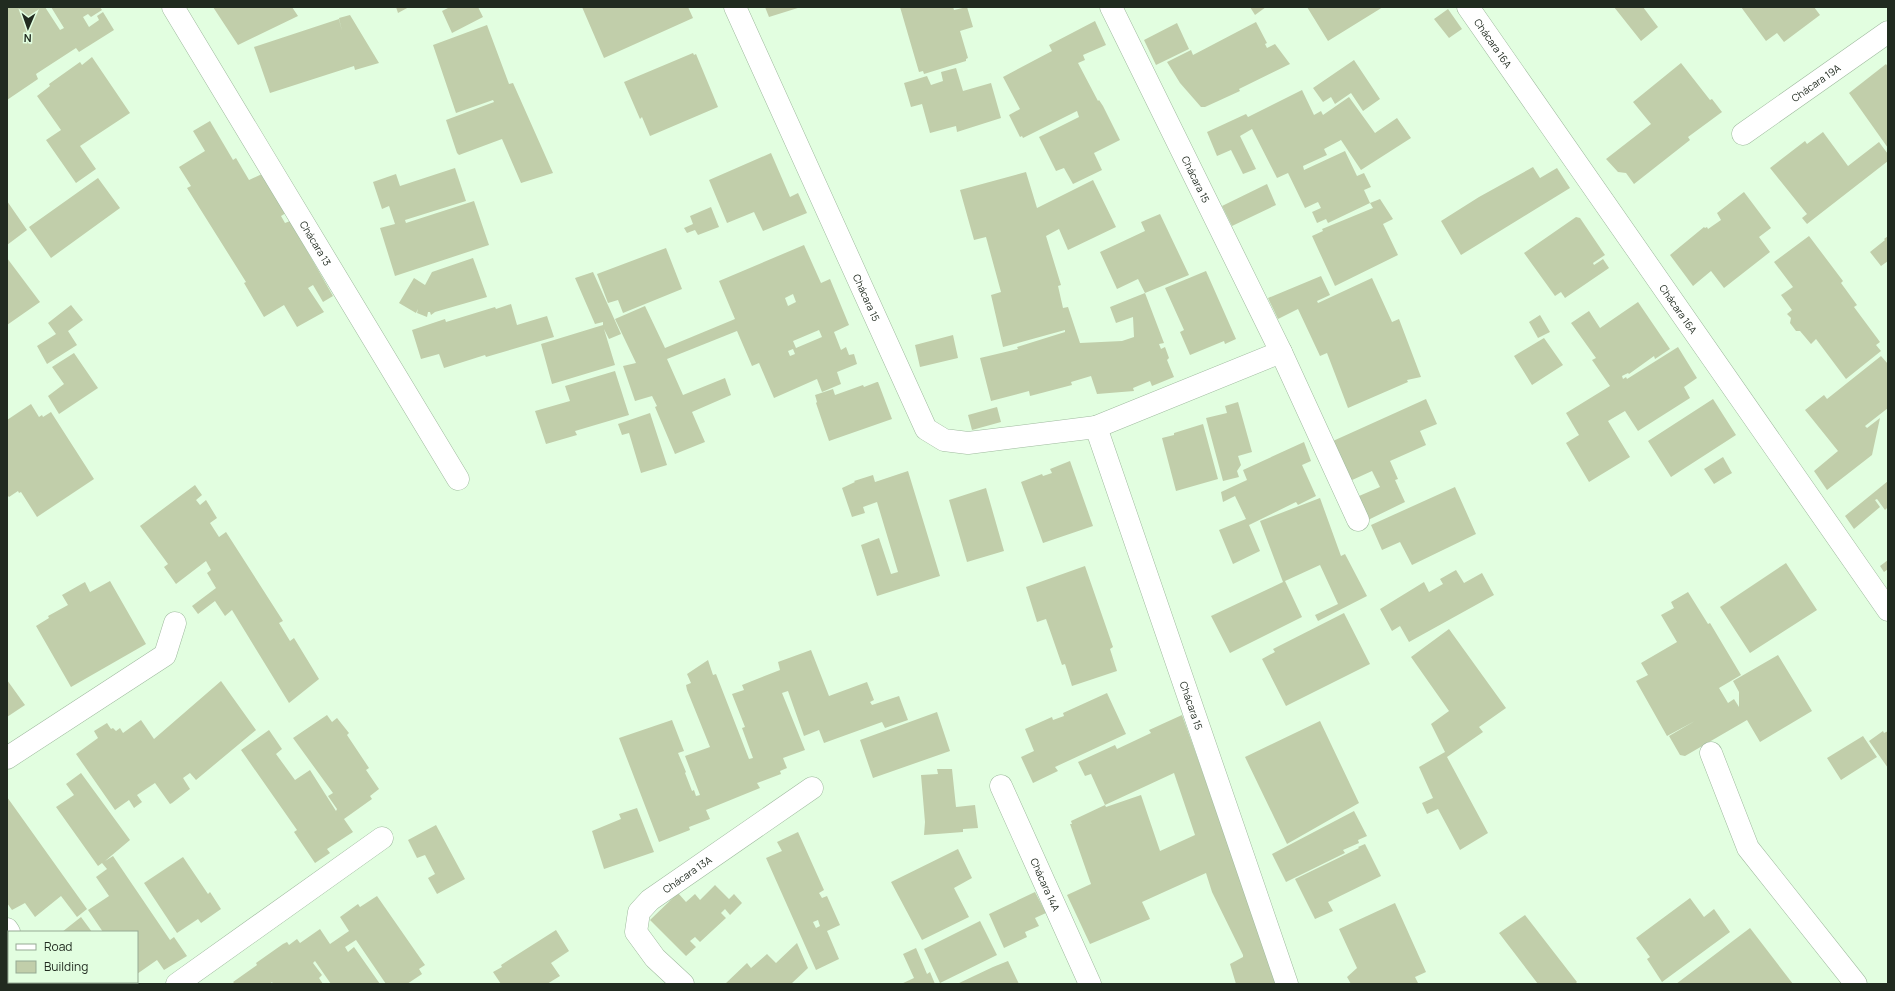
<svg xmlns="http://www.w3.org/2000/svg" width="1895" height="991" font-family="Manrope,sans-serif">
<rect width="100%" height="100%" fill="#e2fee0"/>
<path fill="#c1ceaa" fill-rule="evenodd" d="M7,7H45L60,30L64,28L51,7H100L102,10L91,17L88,14L83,17L89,27L99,20L97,16L103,12L114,30L79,52L76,48L36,74L38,79L7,100Z
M213,7H292L298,16L238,45Z
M396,7H409L398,13Z
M450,7H478L483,17L452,33L442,11Z
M582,7H688L693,18L604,58Z
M765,7H801L769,17Z
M900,7H953L954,10L967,7L973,27L960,31L968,58L966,59V61L924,74L923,71L919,72Z
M1250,7H1266L1255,15Z
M1307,7H1383L1328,41Z
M1614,7H1643L1658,27L1641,41Z
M1741,7H1814L1820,15L1784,42L1777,33L1766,41Z
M1448,9L1462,29L1449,38L1434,19Z
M350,15L379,63L355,70L354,66L270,93L254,47L339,19L342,31L339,18Z
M1095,21L1106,45L1083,55L1085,60L1078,63L1098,101L1099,100L1103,106L1120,140L1094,153L1102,170L1073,184L1064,168L1056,171L1039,137L1079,117L1077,111L1023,138L1022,136L1020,137L1009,115L1020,109L1003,77L1052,51L1049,45Z
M1256,22L1267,43L1265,44L1267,48L1275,44L1290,64L1239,89L1240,91L1205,107H1201L1180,83L1167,62L1191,50L1193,55Z
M1177,23L1189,49L1156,65L1144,40Z
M487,25L509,84L513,83L553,173L521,183L502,139L459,155L457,153L446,120L494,102L493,100L456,113L433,45Z
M693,53L694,55L696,54L718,107L650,136L642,117L640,119L624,82Z
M92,57L130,113L80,146L96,169L76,183L46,140L61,130L37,96L50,86L49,84L80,62L82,65Z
M1354,60L1380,99L1363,111L1351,93L1335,104L1331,97L1323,102L1313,88Z
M1681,63L1710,100L1712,99L1722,112L1688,137L1690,140L1634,184L1626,173L1618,172L1606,159L1651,124L1633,102Z
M1886,64L1888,67V148L1849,93Z
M956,68L963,91L991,83L1001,118L957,132L956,126L930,133L922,104L911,107L904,83L927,76L931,85L943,81L941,72Z
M1302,90L1314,115L1321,111L1323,115L1349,97L1375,133L1397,118L1411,138L1361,170L1341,140L1324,149L1327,155L1303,166L1304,170L1345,151L1357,176L1364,173L1371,187L1364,190L1370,203L1328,223L1326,219L1317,223L1313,214L1312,212L1321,208L1318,202L1305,208L1288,173L1277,178L1252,129L1240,136L1256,169L1243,174L1231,150L1217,156L1207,132L1246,114L1248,117Z
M210,121L233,160L236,158L249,180L262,174L286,213L281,216L285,223L290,221L333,296L323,302L313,285L308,288L324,312L297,327L284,305L264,317L244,283L246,282L187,188L191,186L179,167L205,151L193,131Z
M1823,132L1848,166L1879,142L1888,154V161L1807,224L1802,218L1807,214L1770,168L1805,141L1807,144Z
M771,153L790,197L798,193L807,213L763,231L754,212L727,223L709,180Z
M1533,167L1540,178L1557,168L1570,188L1461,255L1441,221L1479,197Z
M455,168L466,201L405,220L406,223L474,201L489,245L395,276L380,228L395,224L389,206L382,209L373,182L396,174L400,186Z
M1026,172L1037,208L1093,180L1116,227L1068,250L1059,229L1046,236L1061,285L1058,286L1063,308L1068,307L1080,343L1122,341L1134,337L1133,317L1116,323L1110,307L1145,293L1138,279L1117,289L1100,252L1145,231L1141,222L1160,214L1189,275L1145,293L1164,343L1159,344L1161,349L1165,347L1169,358L1167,360L1174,377L1152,386L1150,381L1133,388L1134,391L1097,394L1091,376L1071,382L1072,385L1030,396L1029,391L991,401L980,358L1018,349L1017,347L1065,332V330L1003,347L991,295L1001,292L986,237L974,240L960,190Z
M98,178L120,208L51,258L29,227Z
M1267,184L1276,205L1232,226L1222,206Z
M1744,192L1771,228L1759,237L1770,252L1724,288L1711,271L1693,286L1670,255L1704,227L1705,228L1707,227L1708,229L1721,220L1717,213Z
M1380,199L1393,219L1383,224L1398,255L1335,286L1312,236L1323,231L1322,229L1373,208L1370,203Z
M7,201L27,230L7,245Z
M711,207L719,227L698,235L695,230L687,233L684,228L693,224L690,216Z
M1576,217L1580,218L1605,255L1593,263L1594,265L1603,259L1609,268L1565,298L1561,292L1555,296L1524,253Z
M1809,236L1843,281L1841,283L1857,305L1854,307L1880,342L1876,345L1881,351L1846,379L1816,339L1811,344L1800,331H1796L1790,323L1791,318L1787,314L1792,310L1781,295L1793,287L1774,262Z
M1888,236V261L1881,266L1870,252L1885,240L1884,239Z
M804,245L821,283L830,279L849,325L834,332L841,350L846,347L849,355L854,354L857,364L837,372L841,384L822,392L817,379L774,398L759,363L752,366L737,331L667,359L683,395L725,378L731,395L692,412L705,442L675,454L655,407L657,406L652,396L635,401L623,366L636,363L615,319L645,306L665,348L735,319L719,281ZM793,294L796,302L788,306L785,298ZM819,330L822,337L796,348L793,341ZM793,349L795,354L790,356L788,351Z
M666,248L682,289L623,313L618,300L608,303L597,274Z
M7,258L40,302L7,325Z
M473,258L487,297L435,312L431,315L430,312H428L427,317L417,313L418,309L416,313L399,303L414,278L425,285L432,272Z
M1206,271L1236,339L1225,344L1224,341L1190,355L1180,332L1184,330L1165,288Z
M593,272L621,334L609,339L604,329L615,365L552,384L541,344L603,325V322L595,324L575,278Z
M1321,276L1330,295L1317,301L1318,303L1372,278L1392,322L1399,319L1421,377L1407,380L1408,382L1348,408L1327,353L1320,356L1298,309L1278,319L1268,298Z
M1638,302L1670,349L1655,359L1654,356L1629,374L1628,373L1622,376L1623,379L1626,377L1627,379L1678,347L1697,378L1684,387L1690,398L1638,431L1625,411L1608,421L1630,457L1589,482L1566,443L1579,435L1566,413L1610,386L1592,360L1596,358L1571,323L1589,311L1600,328Z
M511,304L517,325L547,316L554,337L486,357L485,355L444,368L439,354L421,359L412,330L445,319L446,322L495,307L496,309Z
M71,305L83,320L68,331L77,345L47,364L37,346L56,334L48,323Z
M1540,315L1550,332L1538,338L1529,322Z
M953,335L958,358L920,367L915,345Z
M1544,338L1563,365L1532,385L1514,356Z
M74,353L98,388L59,414L48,396L64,384L52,367Z
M1881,356L1888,364V408L1865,426L1867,428L1880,418L1872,455L1827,490L1814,471L1838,451L1805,410L1824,395L1827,399Z
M615,371L629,415L575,431L577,435L546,444L535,411L570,401L565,386Z
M877,382H878L892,419L829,441L816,403L817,402L815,395L833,389L835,395L863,385L864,387Z
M1426,399L1437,424L1420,431L1426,445L1390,461L1398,479L1395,480L1405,502L1368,520L1359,496L1380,487L1372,471L1350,481L1333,441Z
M1713,399L1736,435L1671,477L1648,441Z
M1238,402L1252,452L1238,456L1241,465L1237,471L1239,477L1223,481L1206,418L1227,413L1225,406Z
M31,404L39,417L42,415L43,417L51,412L94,479L37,517L21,492L19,493L18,491L9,497L7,495V420Z
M997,407L1001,422L972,430L968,415Z
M650,413L667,465L641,473L629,433L622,435L618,424Z
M1203,424L1218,479L1176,491L1162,438L1174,435V433Z
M1304,442L1311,461L1302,465L1316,496L1298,505L1296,502L1249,525L1260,551L1233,564L1219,530L1246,519L1235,496L1223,502L1221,492L1247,480L1243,470Z
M1723,457L1732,473L1714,484L1704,469Z
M1070,461L1093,526L1043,543L1021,482L1042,474L1043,476L1052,473L1050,469Z
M908,471L940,576L877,596L861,545L879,538L891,574L898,572L877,502L863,507L865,513L852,517L842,488L855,482L854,481L873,475L875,482Z
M1888,481V507L1885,510L1877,499L1875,500L1880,507L1854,529L1845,516Z
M195,485L202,495L196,500L200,505L206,500L217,518L210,523L219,537L226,532L283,621L279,623L290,641L294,638L319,679L289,703L232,610L225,616L215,601L198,614L192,606L216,588L207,573L211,570L206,561L176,584L164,567L168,564L140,526Z
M1455,487L1476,534L1412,565L1400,542L1382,550L1371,525Z
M986,488L1004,551L967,562L949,500Z
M1320,498L1341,556L1345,554L1367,596L1318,621L1315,615L1338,604L1320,565L1285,581L1302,617L1230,653L1211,616L1283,582L1260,521Z
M1888,560V569L1884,572L1880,566Z
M1786,563L1817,610L1750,653L1720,607Z
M1085,566L1113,647L1110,649L1117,671L1072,686L1065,664L1062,665L1046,619L1037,622L1026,587Z
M1456,570L1464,583L1482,573L1494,595L1409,642L1400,626L1392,631L1380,609L1424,582L1429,592L1443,584L1440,579Z
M110,581L146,644L71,687L36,626L49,618L48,616L68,605L62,595L85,582L90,592Z
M1688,592L1708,624L1710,623L1741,675L1719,688L1728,703L1734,699L1739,707V692L1733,681L1778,655L1812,711L1760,742L1747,720L1685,756L1680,755L1669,736L1695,721L1667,736L1636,681L1648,675L1641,663L1677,642L1661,615L1674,608L1671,602Z
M1344,613L1370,664L1286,706L1262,659L1275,652L1273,649Z
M1449,629L1506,708L1479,727L1483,732L1447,757L1488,833L1460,850L1438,809L1427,814L1422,803L1433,798L1419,767L1445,752L1431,724L1449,711L1411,657Z
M811,650L829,696L867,682L874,700L870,702L872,705L899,696L908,720L885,728L882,722L824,743L819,730L804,736L788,691L782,693L805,750L783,758L787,768L780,771L781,774L757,783L760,788L706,810L710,819L689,827L690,830L659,842L619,738L672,720L684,751L678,753L686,772L685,773L692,791L694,790L696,796L700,795L685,756L710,747L687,690L686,685L691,683L687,674L708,660L713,675L716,674L749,759L753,758L742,728L745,727L732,694L744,690L742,685L780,670L778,662Z
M7,680L25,705L7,717Z
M221,681L256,730L196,780L190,773L183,778L190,789L172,803L170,804L155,783L137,795L142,802L134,808L129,800L115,810L76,754L98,738L94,731L107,723L111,729L113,728L116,731L120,728L123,733L141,720L154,739Z
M1107,693L1126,734L1055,767L1058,771L1033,783L1021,757L1034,751L1025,729L1052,717L1053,720L1064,716L1063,713Z
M937,712L950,751L873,778L860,740Z
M327,715L332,722L337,718L349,733L347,735L369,768L366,770L379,789L370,796L372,799L344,819L353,832L327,849L330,853L315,863L294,832L297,830L241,750L269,730L282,749L276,754L295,780L310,770L336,811L337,809L328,796L333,793L293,738Z
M1182,715L1199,762L1276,984H1236L1230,964L1243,957V955L1212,892L1206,873L1142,902L1150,919L1090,944L1067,895L1091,884L1070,824H1072L1071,821L1105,805L1106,807L1141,795L1160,851L1195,835L1174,773L1105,805L1091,774L1085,776L1078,762L1115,745L1117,749L1151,733L1149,730Z
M1320,721L1359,803L1287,844L1245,757Z
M1883,731L1884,733L1888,731V768L1869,741Z
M1863,736L1877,757L1841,780L1827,758Z
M937,769H952L956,807L975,805L978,828L963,829V832L924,835L925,822L921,775L938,774Z
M81,773L130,840L105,861L113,856L170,940L174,937L187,956L164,970L157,960L137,974V932H103L88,910L109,896L96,877L107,869L102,863L98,866L56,807L74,795L66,784Z
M7,797L87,909L77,917L61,896L35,917L25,903L12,910L7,903Z
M637,808L654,852L604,869L592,831L621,819L619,814Z
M1354,811L1367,836L1358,840L1359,843L1343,850L1345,853L1286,882L1272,854Z
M436,825L465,879L437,894L428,878L435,874L425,855L417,858L408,840Z
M798,832L824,890L819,893L822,898L827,896L840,925L827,931L839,959L816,970L766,858L782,851L777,842ZM818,920L820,926L816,928L813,922Z
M1365,844L1381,876L1328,902L1333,911L1315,919L1295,879L1359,848L1358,847Z
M958,849L972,878L954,888L969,917L922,940L891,882Z
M183,857L208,894L210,892L221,909L201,923L198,919L177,933L144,883Z
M715,885L729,899L734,894L742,903L730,915L725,909L721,913L726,918L700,942L695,937L690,941L696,947L686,956L650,920L678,893L686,902L695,894L700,900Z
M1035,892L1046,913L1035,918L1039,926L1025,932L1027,937L1004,948L989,914Z
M377,896L425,965L419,969L422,974L407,984H386L356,940L345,947L348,952L354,947L380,984H331L315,961L313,963L322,975L319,978L323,984H273L272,982L270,984H235L233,982L257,965L256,963L283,944L287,942L289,945L297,939L300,943L320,929L330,944L349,931L340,917L358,904L360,907Z
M1690,898L1704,917L1714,909L1730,932L1662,982L1647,959L1650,957L1636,938Z
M1395,903L1426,972L1415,977L1418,983L1416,984H1351L1347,977L1357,968L1339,929Z
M1525,915L1577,982L1575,984H1538L1499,933Z
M81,917L92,932H62Z
M980,921L997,955L940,983L924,949Z
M1750,928L1793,984H1676Z
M556,930L569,951L551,963L560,976L547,984H501L493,972L502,967L501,965Z
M797,943L808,968L791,984H725L747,963L751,968L767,954L776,963Z
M916,948L927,974L930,972L935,984H901L914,978L903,954Z
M1008,961L1019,984H957L993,967Z
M71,982H125L122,984H72Z"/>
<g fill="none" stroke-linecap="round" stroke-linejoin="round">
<g stroke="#9fba9e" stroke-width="23">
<g id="minor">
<path id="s1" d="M173,7L458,479"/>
<path id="s2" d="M735,7L926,429L944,440L968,443L1096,427L1287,984"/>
<path id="s3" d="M1111,7L1281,352"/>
<path id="s4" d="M1468,7L1888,610"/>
<path id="s5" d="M1743,134L1888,32"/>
<path d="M1096,427L1281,352L1358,520"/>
<path d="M1711,753L1748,848L1856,984"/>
<path d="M7,758L165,655L175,623"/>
<path id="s6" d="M1001,786L1090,984"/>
<path d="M7,929L9,932"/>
<path d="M45,982L47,984"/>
<path d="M177,984L382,838"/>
<path id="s7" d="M683,984L655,958L636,932L639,912L650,900L812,788"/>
</g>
</g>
<use href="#minor" stroke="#fff" stroke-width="22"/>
</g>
<g text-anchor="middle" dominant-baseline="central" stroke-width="3" stroke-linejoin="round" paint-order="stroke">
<g font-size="10" fill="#212b20" stroke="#e2fee0">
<text stroke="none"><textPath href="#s4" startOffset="44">Chácara 16A</textPath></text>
<text stroke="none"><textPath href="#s5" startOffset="89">Chácara 19A</textPath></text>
<text stroke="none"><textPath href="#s3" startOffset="192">Chácara 15</textPath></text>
<text stroke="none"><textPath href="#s1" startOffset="276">Chácara 13</textPath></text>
<text stroke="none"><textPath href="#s2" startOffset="319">Chácara 15</textPath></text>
<text stroke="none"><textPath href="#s4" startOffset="368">Chácara 16A</textPath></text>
<text stroke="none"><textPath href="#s2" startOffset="932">Chácara 15</textPath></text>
<text stroke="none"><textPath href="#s7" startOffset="152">Chácara 13A</textPath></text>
<text stroke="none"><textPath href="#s6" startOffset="108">Chácara 14A</textPath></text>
</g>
</g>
<rect width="1895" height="991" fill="none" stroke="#212b20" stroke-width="16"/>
<rect x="8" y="931" width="130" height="52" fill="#e2fee0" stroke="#95aa93"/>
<rect x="16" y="944" width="20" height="6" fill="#ffffff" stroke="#95aa93"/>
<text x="44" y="951" font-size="12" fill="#212b20">Road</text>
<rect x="16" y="961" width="20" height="12" fill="#c1ceaa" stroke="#95aa93"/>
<text x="44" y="971" font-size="12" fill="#212b20">Building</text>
<g transform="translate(28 28) rotate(182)" stroke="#e2fee0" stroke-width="3" paint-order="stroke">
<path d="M0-3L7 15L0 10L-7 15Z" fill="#212b20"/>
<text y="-6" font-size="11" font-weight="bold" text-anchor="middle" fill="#212b20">N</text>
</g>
</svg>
